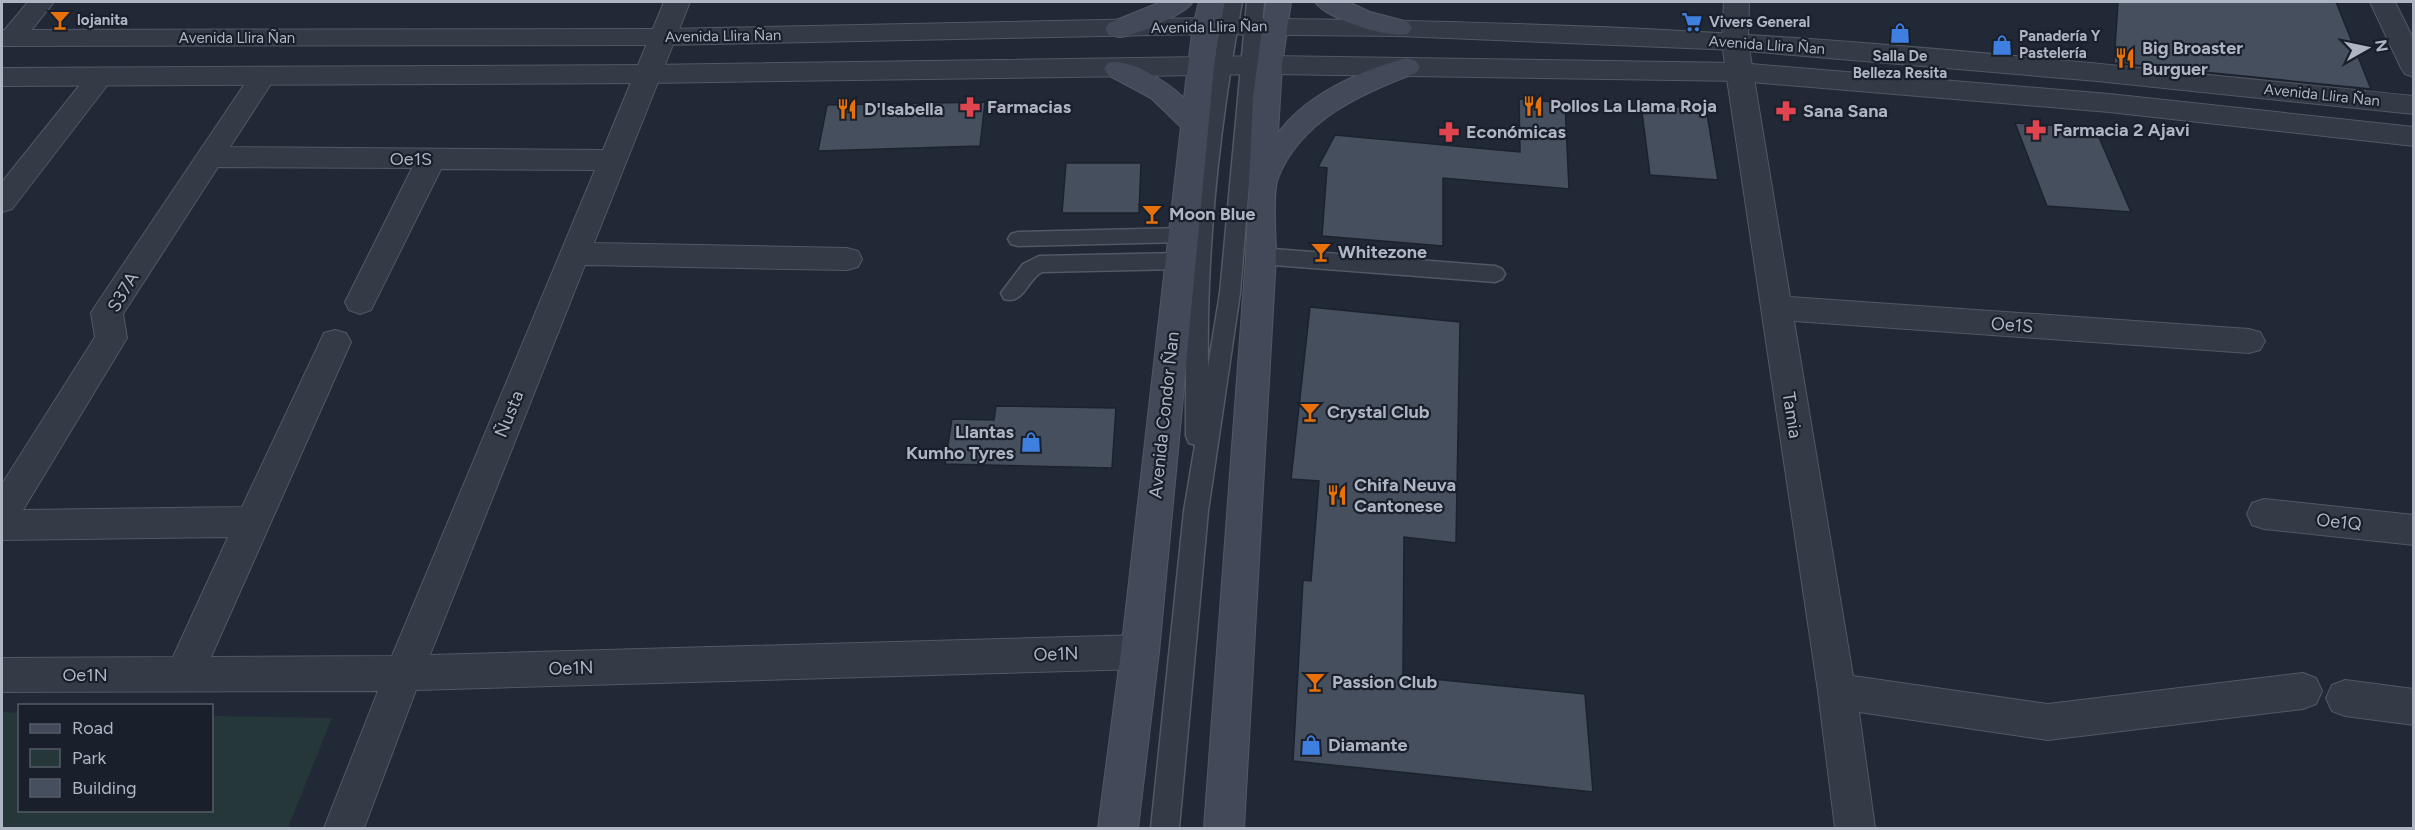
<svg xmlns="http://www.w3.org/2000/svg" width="2415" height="830" font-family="Figtree,sans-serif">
<rect width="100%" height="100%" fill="#212936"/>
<path fill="#263739" d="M2,712L19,713L20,810H212V716L332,718L288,828H2Z"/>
<path fill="#464f5e" stroke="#1c222d" stroke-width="1.5" d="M2118,2H2336L2371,89L2114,63Z
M1519,99L1565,103L1569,189L1443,178V246L1322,236L1327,168L1318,167L1335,135L1520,152Z
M985,102L980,146L818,151L827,105Z
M1641,104L1693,108L1707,114L1718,180L1650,175Z
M2015,123L2095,128L2131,212L2047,206Z
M1066,163H1141L1139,213H1062Z
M1310,307L1460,322L1456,543L1404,537L1403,676L1585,694L1593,792L1293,761L1303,580L1311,581L1319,481L1291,479Z
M996,406L1116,408L1112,468L945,464L952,419L994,420Z"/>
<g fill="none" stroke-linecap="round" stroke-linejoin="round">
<g stroke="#525864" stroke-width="3">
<path id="service" d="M1224,2H1242C1220,122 1206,244 1208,367L1220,293L1247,2H1264L1240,293L1208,511L1179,828H1151L1184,511L1195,445L1189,443L1186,436V324L1189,263L1187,266L1180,269L1042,272C1027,280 1024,305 1004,299L1001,293L1023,264L1039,256L1180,253L1187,256L1190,260L1191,238L1183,242L1018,246L1011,244L1008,239L1011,234L1018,232L1183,228L1192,233L1205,116Z
M1261,248L1495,266L1502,269L1505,274L1502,279L1495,282L1261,264L1254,261L1251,256L1254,251Z"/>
</g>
<g stroke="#525864" stroke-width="2">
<path id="minor" d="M28,2H54L20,44L11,46L2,44V33Z
M664,2H690L594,243L847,248L858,251L862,259L858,267L847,270L585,265L430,655L1140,635L1153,640L1159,652L1153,664L1140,669L416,690L364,828H324L378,691L2,692V658L173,657L228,537L2,540V484L95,337L91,313L96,305L254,70L263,67L272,70L276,76L230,147L603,150ZM218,167L412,168L345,302L349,310L360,314L371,310L441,169L595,170L392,656L211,657L351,342L346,333L335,330L324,333L242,507L23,510L127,338L123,314Z
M1724,2H1749L1748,42L1790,297L2249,329L2260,332L2265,341L2260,350L2249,353L1794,321L1853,676L2048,704L2303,673L2316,678L2322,691L2316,704L2303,709L2048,740L1859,712L1875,828H1835L1818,691L1726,72L1722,42Z
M2370,2H2395L2414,40V77L2405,74L2401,68Z
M100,68L109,71L113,77L109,83L12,209L2,212V182L91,71Z
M2264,499L2414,515V545L2264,529L2252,525L2247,514L2252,503Z
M2345,680L2414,689V725L2345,716L2332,711L2326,698L2332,685Z"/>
</g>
<g stroke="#525864" stroke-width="2">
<path id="tertiary" d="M1206,18C1382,20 1559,23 1735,34C1962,48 2188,73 2414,96V114L2097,81L1735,50L1399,36L1206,34L663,45L2,46V30L663,29Z
M1270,56L1739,63L2109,94L2414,127V146L2109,112L1739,81L1270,74L648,83L2,86V68L648,65Z"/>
</g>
<g stroke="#525864" stroke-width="2">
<path id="secondary" d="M1161,2H1193C1185,14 1134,37 1118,37C1118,37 1110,35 1109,35L1105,29L1109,23Z
M1199,2H1225L1219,26L1214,67L1159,652L1138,828H1098L1121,652L1181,127L1151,98L1108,75L1104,69L1108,63C1130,57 1168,83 1184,98L1193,26Z
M1266,2H1291L1282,65L1278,133C1308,93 1360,71 1407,58L1416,61L1420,67L1416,73C1362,93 1301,120 1278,178C1272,192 1276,239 1276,256L1244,828H1204L1246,256L1253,96Z
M1315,2H1348L1370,12L1408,22L1412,28L1408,34C1389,39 1327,19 1315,2Z"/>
</g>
<use href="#service" fill="#343b46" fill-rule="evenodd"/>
<use href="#minor" fill="#343b46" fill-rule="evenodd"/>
<use href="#tertiary" fill="#343b46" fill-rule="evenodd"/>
<use href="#secondary" fill="#424a59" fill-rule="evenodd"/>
</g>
<defs>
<g id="bar-bare" transform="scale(1.62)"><path d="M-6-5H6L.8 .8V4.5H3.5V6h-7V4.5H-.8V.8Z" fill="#e8710a" stroke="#1a202b" stroke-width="2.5" paint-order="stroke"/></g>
<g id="supermarket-bare" transform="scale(1.62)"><path d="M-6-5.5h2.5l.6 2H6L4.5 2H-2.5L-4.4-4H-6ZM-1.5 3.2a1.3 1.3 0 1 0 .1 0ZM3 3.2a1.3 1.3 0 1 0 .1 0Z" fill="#3f7fe0" stroke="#1a202b" stroke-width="2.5" paint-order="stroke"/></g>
<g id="shop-bare" transform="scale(1.62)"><path d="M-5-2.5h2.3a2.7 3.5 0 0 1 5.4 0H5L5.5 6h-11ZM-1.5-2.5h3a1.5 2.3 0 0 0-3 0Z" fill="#3f7fe0" stroke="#1a202b" stroke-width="2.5" paint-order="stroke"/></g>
<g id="restaurant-bare" transform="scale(1.62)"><path d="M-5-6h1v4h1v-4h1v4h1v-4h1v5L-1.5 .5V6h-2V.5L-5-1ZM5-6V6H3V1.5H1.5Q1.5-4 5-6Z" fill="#e8710a" stroke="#1a202b" stroke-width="2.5" paint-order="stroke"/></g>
<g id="pharmacy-bare" transform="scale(1.62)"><path d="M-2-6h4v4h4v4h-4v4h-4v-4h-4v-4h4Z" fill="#e0444e" stroke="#1a202b" stroke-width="2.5" paint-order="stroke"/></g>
</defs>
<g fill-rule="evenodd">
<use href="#bar-bare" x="60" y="20"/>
<use href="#supermarket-bare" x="1692" y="22"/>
<use href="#shop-bare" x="1900" y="33"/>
<use href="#shop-bare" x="2002" y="45"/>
<use href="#restaurant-bare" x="2125" y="58"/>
<use href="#restaurant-bare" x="1533" y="106"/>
<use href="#pharmacy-bare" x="970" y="107"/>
<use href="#restaurant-bare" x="847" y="109"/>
<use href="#pharmacy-bare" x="1786" y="111"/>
<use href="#pharmacy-bare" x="2036" y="130"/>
<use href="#pharmacy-bare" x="1449" y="132"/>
<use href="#bar-bare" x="1152" y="214"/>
<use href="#bar-bare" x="1321" y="252"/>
<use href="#bar-bare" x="1310" y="412"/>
<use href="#shop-bare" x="1031" y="442"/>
<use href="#restaurant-bare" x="1337" y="495"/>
<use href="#bar-bare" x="1315" y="682"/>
<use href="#shop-bare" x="1311" y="745"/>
</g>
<g text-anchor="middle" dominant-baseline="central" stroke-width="4.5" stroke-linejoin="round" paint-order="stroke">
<g font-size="15" font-weight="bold" fill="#aeb5c3" stroke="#1a202b" text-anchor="start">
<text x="77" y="20">lojanita</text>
<text x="1709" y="22">Vivers General</text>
<text x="2019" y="36">Panadería Y<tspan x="2019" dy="17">Pastelería</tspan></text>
<text x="1900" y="56" text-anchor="middle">Salla De<tspan x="1900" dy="17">Belleza Resita</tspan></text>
</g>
<g font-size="15" fill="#aeb5c3" stroke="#1a202b">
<text transform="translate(1209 27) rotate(-1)">Avenida Llira Ñan</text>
<text transform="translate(723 36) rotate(-1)">Avenida Llira Ñan</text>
<text x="237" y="38">Avenida Llira Ñan</text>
<text transform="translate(1767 45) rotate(4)">Avenida Llira Ñan</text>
<text transform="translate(2322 95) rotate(6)">Avenida Llira Ñan</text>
</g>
<g font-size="18" font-weight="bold" fill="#aeb5c3" stroke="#1a202b" text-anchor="start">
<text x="2142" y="48">Big Broaster<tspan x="2142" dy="21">Burguer</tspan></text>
<text x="1550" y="106">Pollos La Llama Roja</text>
<text x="987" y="107">Farmacias</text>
<text x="864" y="109">D'Isabella</text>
<text x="1803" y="111">Sana Sana</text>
<text x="2053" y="130">Farmacia 2 Ajavi</text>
<text x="1466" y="132">Económicas</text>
<text x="1169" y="214">Moon Blue</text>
<text x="1338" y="252">Whitezone</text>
<text x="1327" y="412">Crystal Club</text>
<text x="1014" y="432" text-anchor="end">Llantas<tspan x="1014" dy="21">Kumho Tyres</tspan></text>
<text x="1354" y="485">Chifa Neuva<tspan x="1354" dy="21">Cantonese</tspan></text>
<text x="1332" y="682">Passion Club</text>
<text x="1328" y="745">Diamante</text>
</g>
<g font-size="18" fill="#aeb5c3" stroke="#1a202b">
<text x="411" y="159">Oe1S</text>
<text transform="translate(123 292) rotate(-59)">S37A</text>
<text transform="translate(2012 325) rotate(4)">Oe1S</text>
<text transform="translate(509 414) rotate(-68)">Ñusta</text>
<text transform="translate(1164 415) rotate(-84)">Avenida Condor Ñan</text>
<text transform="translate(1792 415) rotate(81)">Tamia</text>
<text transform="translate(2339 522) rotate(6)">Oe1Q</text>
<text transform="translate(1056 654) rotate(-2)">Oe1N</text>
<text transform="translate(571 668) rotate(-2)">Oe1N</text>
<text x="85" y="675">Oe1N</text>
</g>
</g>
<rect width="2415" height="830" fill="none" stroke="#aeb5c3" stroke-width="6"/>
<rect x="18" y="704" width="195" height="108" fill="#1a202b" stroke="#555c68" stroke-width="1.5"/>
<rect x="30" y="724" width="30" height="9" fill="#424a59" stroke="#555c68" stroke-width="1.5"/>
<text x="72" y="734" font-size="18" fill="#aeb5c3">Road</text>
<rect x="30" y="749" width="30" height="18" fill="#263739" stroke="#555c68" stroke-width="1.5"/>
<text x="72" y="764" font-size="18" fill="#aeb5c3">Park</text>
<rect x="30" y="779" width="30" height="18" fill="#464f5e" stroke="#555c68" stroke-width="1.5"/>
<text x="72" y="794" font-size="18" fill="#aeb5c3">Building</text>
<g transform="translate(2367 48) rotate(81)" stroke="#1a202b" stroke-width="4.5" paint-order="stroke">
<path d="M0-4.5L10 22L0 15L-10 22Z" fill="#aeb5c3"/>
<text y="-9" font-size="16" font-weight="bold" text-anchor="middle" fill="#aeb5c3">N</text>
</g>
</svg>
